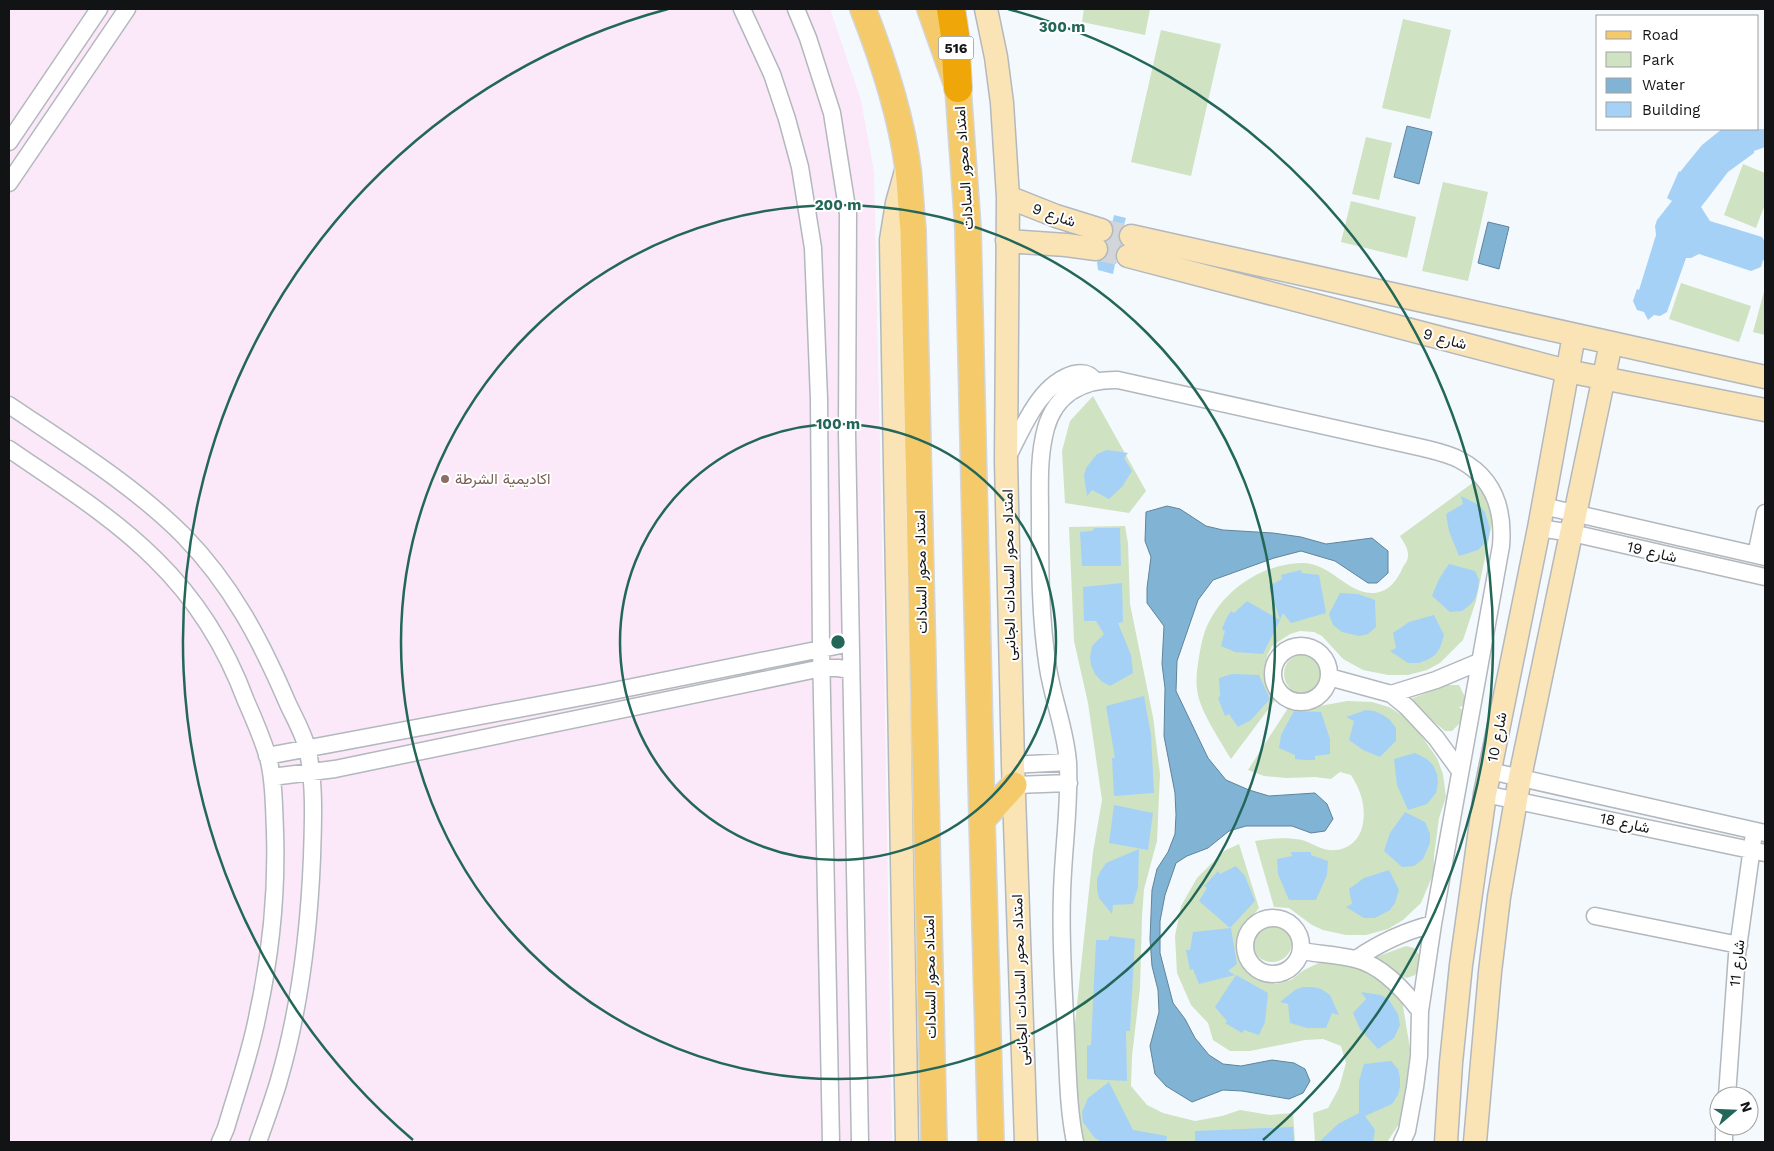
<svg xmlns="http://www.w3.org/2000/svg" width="1774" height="1151" font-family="'Work Sans',Vazirmatn,sans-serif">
<rect width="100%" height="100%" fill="#f4f9fe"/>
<path fill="#fbe8f8" d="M9,9H830L861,100L874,172L883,589L892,1142H9Z"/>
<path fill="#cfe2c1" d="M1084,9H1150L1145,35L1082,22Z
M1403,19L1451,30L1430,119L1382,108Z
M1161,30L1221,44L1191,176L1131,162Z
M1366,137L1392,143L1379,200L1352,194Z
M1743,164L1765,173V204L1756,228L1724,215Z
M1443,182L1488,192L1468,281L1422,271Z
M1351,201L1416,217L1407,258L1341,242Z
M1681,283L1751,306L1739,342L1669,319Z
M1765,288V335L1753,332Z
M1093,396L1146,491L1129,513L1065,503L1062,451L1070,421Z
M1478,479L1493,519L1476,601L1463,640L1440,663L1427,670L1408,675H1388L1363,670L1343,659L1322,636L1314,632L1300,631L1290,634L1272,646L1267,656L1264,678L1271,693L1276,699L1231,759C1221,742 1202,714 1198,695C1195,682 1197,670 1199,657C1201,646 1203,634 1208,624C1225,589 1262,564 1302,563C1332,563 1346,594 1374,593C1389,592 1398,579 1403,567C1405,564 1408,560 1408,556C1409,550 1403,541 1400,536Z
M1125,526L1128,543L1130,604L1153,717L1160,774L1157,841L1144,889L1142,917L1140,988L1132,1056L1131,1086L1147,1105L1163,1113L1195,1121L1222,1116L1240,1110L1270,1115L1293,1113L1295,1142H1078L1071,1062L1093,852L1102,800L1088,703L1074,641L1069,527Z
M1284 674a20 20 0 1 1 40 0a20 20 0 1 1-40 0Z
M1447,685H1459L1464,695L1466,705L1459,707L1464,712L1463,720L1452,731H1445L1408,700Z
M1347,701L1372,702L1389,707L1410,720L1437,758L1443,774L1446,797L1439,818L1434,856V872L1421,903L1403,920L1388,929L1366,935H1346L1323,930L1312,925L1289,908L1274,907L1255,841C1271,838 1287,837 1302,840C1310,842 1316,847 1324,849C1343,854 1360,843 1363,823C1366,805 1360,789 1351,775L1340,772L1331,779L1315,777L1287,778L1264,776L1248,770L1290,705L1309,708Z
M1239,844L1259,908L1240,932L1239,948L1244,967L1258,978L1276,984L1291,980L1304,970L1325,960L1347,962L1369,971L1402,1000L1410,1049L1404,1117L1387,1142H1315L1313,1113L1328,1108L1339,1088L1346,1063L1341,1046L1323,1039L1305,1040L1250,1051H1230L1213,1040L1208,1023L1191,1005L1177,973L1175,936L1181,906L1197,878L1224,851Z
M1252 942a20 20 0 1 1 40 0a20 20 0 1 1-40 0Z
M1406,946L1414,948L1420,956L1419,968L1415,975L1407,978L1398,975L1376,957Z"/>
<path fill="#81b4d4" stroke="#5f849a" d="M1407,126L1432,132L1419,184L1394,177Z
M1488,222L1509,227L1499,269L1478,263Z
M1167,506L1180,509L1206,526L1223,530L1273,533L1301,537L1326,544L1372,538L1388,551V573L1377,583H1368L1335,561L1301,551L1274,558L1213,580L1198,600L1177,661L1176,691L1208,758L1226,780L1249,790L1269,796L1315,793L1327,804L1333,819L1325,831L1311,833L1292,826H1246L1229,831L1208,848L1187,856L1176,863L1165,895L1160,921V953L1173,1003L1185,1019L1195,1038L1209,1055L1223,1064L1241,1066L1272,1060L1294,1063L1305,1069L1310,1081L1303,1093L1289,1099L1242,1091L1223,1090L1192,1102L1166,1086L1155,1074L1150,1046L1159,1012L1158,990L1152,966L1150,939L1152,890L1157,869L1168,852L1175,834L1176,815L1175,793L1164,736L1165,688L1162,664L1164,626L1147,603V588L1151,557L1145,541L1146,512Z"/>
<path fill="#a5d1f7" d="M1722,129H1765V147L1754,151V153L1728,172L1701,207L1710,221L1762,237L1765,242V261L1763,260L1761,267L1751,271L1699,254L1691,258H1686L1667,312L1660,316L1654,315L1648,320L1644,312L1637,310L1633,301L1637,289L1639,290L1656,235L1655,226L1657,220L1672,201L1667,198L1679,171L1680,172L1702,145Z
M1114,215L1126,218L1124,225L1118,233V239L1122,245L1115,252V259L1117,263L1115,264L1113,274L1098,270L1097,262L1106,257L1109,251L1106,242L1110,239L1114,233L1112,224Z
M1107,450L1128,453L1124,458L1132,471L1122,487L1109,499L1092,490L1087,496L1084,476L1086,468L1097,454Z
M1461,496L1479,505L1485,512L1490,529L1488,540L1478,550L1459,556L1449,531L1446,514L1463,504Z
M1095,528H1120L1121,566H1082L1080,532L1092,531Z
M1449,564L1475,571L1479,580L1478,589L1475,599L1470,605L1462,611L1450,612L1432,596L1439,579Z
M1301,570L1302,573L1319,575L1326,613L1291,623L1283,613L1280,620L1269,586L1282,579L1281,575Z
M1122,583L1123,622L1118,623L1131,655L1133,673L1110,686L1101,681L1095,674L1091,665L1090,657L1092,646L1104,634L1096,621H1084L1083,587Z
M1340,593L1358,594L1375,600L1376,627L1368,634L1359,636L1342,632L1333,625L1329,614Z
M1247,601L1280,620L1263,654L1235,652L1221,646L1225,631L1222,629L1226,619L1231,611L1234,613Z
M1434,615L1444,635L1440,648L1435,655L1427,660L1419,663H1408L1390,651L1396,648L1393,633L1409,622Z
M1232,674L1259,675L1270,699L1251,720L1238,727L1229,714L1225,716L1218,698L1220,696L1219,678Z
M1144,696L1151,735L1154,793L1114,796L1112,758H1115L1106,706Z
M1366,710L1374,711L1383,715L1390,720L1396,728V741L1380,757L1363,750L1349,740L1354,721L1346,717Z
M1294,711L1321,712L1330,739V754L1315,756V760H1305L1295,759V755L1279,748L1281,735Z
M1415,753L1427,759L1433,765L1437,774L1438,782L1436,793L1427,804L1408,810L1397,785L1394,759Z
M1114,805L1153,813L1148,850L1109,843Z
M1405,812L1425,822L1430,834V843L1423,859L1414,866L1402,867L1384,851L1390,833Z
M1139,849L1138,887L1133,904L1113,905L1112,914L1099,898L1097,889V879L1100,872L1106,863Z
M1291,852H1311V855L1328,861L1327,875L1316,900H1289L1278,874L1277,859L1292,856Z
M1236,866L1245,876L1255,901L1230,928L1199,901L1207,888L1204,886L1218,871L1220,874Z
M1389,870L1399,890L1395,903L1390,910L1375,918H1364L1346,907L1352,904L1349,889L1364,878Z
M1231,928L1237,964L1228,971L1235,975L1199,984L1193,969L1190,970L1186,950H1190L1193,932Z
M1110,936L1135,939L1130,1031H1126L1127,1081L1087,1079V1046L1091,1045L1096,940H1108Z
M1236,975L1268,993L1265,1022L1259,1035L1244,1030L1242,1033L1225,1023L1227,1021L1215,1007Z
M1303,987H1313L1321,989L1330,995L1339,1015L1332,1013L1326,1028H1307L1290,1023L1288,1004L1280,1002L1295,990Z
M1361,992L1381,995L1389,1000L1398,1014L1400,1025L1394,1038L1378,1049L1360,1029L1353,1013L1366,999Z
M1391,1061L1398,1069L1400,1078V1087L1398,1095L1392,1104L1365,1116L1375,1130L1373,1142H1319L1338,1124L1359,1113V1081L1364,1064Z
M1109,1082L1133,1130L1167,1136L1166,1142H1101L1094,1137L1083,1122L1082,1112L1088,1098Z
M1293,1127L1294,1142H1195V1131Z"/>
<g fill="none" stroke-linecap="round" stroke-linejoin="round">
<path stroke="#d2d6db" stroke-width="22" stroke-dasharray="22 11" stroke-linecap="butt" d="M1101,230L1131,236
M1096,249L1128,256"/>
<g stroke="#b2b8bd" stroke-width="19">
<path id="street" d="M742,9L772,74L787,119L800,167L813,248L819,399L821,648L831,1142
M796,9L808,38L832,113L848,214L847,433L860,1142
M9,142L99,9
M9,183L127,9
M9,405C68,445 132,484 183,535C232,585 261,641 288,704C295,719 305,736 308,752C315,786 313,823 312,857C309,932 300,1008 279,1080C273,1101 265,1122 258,1142
M9,449C58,483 112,516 155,559C196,599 226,647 246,701C254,719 262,738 268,757C274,781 274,807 275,832C277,893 271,953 258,1013C251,1052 237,1090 226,1128L220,1142
M1007,458C1023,428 1039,384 1074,374C1083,372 1089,373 1095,381
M1543,506L1765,557
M1539,528L1572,533L1765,577
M1756,555L1765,513
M1273 674a28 28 0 1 1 56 0a28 28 0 1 1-56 0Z
M1329,677L1391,694L1407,707L1436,738L1460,771
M1391,694L1436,680L1479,662
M267,756L603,693L841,645L850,640
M1013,765L1068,762
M1490,771L1765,833
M272,777L335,769L822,668H838L851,670
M1014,785L1069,783
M1485,794L1765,853
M1595,916L1739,945
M1245 946a28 28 0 1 1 56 0a28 28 0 1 1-56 0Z
M1301,951C1319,954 1338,955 1355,959C1382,965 1404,990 1420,1011
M1356,959C1381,942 1405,931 1433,924
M1727,1096L1737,955L1753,840
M1075,1142C1068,1108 1068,1072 1066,1037C1064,989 1060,941 1062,894C1063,850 1070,807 1068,763C1066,731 1053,700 1048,668C1040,618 1040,567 1040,517C1040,487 1038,457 1046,428C1056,393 1084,379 1118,380L1423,448C1435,451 1449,454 1460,460C1494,478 1504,510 1501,546L1433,924L1420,1011L1419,1056L1415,1087L1407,1131L1402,1142
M1724,1142V1126"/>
</g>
<g stroke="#b2b8bd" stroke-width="25">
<path id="secondary" d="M986,9L996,57L1002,103L1008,197L1006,460L1013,765L1026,1142
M906,171L897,203L891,240L907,1142
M1008,197L1056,216L1101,230
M1131,236L1765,377
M1007,241L1066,245L1096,249
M1128,256L1567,371L1765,410
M1446,1142L1451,1063L1461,965L1485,794L1539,528L1574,335
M1475,1142L1490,972L1499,897L1520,777L1611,343"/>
</g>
<g stroke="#d4d5d5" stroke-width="28">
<path id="primary" d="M863,9C883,60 901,114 908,169C910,189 911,210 913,230L934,1142
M930,9L958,88L968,229L982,820L991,1142
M982,820L1014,785"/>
</g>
<g stroke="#d4d5d5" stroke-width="30">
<path id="highway" d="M951,9L955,35L958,88"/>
</g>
<use href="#street" stroke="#fff" stroke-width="16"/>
<use href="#secondary" stroke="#fae4b5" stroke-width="22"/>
<use href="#primary" stroke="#f5ca6b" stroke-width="25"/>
<use href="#highway" stroke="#eea609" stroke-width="28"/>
</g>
<g fill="none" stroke="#236758" stroke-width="2.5">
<circle cx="838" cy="642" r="218"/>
<circle cx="838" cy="642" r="437"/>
<path d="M413 1140A655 655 0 0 1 668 9M1008 9A655 655 0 0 1 1263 1140"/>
</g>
<circle fill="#8d6e63" stroke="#fff" stroke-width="2" cx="445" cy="479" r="5"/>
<g text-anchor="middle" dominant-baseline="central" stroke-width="4" stroke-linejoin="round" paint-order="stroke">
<rect fill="#fff" stroke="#585a5a" stroke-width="1" x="938.5" y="36.5" width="35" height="23" rx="4"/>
<g font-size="14" font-weight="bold" fill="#111314">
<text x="956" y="48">516</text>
</g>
<g font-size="15" fill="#111314" stroke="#fff">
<text transform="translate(964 168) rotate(-94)">امتداد محور السادات</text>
<text transform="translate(1054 215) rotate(19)">شارع 9</text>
<text transform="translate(1445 339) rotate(15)">شارع 9</text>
<text transform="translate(1652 552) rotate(13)">شارع 19</text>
<text transform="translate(921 572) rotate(-91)">امتداد محور السادات</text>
<text transform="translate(1009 575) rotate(-91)">امتداد محور السادات الجانبى</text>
<text transform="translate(1497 737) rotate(-79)">شارع 10</text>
<text transform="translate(1625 823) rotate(12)">شارع 18</text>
<text transform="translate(1737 963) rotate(-84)">شارع 11</text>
<text transform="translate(930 977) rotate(-91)">امتداد محور السادات</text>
<text transform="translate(1020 980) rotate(-92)">امتداد محور السادات الجانبى</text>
</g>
<g font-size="15" fill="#785e54" stroke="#fff" text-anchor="start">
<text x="455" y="479">اكاديمية الشرطة</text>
</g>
</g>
<circle cx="838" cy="642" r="8" fill="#236758" stroke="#fff" stroke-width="2.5"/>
<g font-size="15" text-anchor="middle" font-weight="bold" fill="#236758" stroke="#fff" stroke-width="4" stroke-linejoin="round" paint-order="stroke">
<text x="1062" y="32">300 m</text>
<text x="838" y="210">200 m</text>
<text x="838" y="429">100 m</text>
</g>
<rect width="1774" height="1151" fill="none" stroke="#111314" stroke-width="20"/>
<rect x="1596" y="15" width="162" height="115" fill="#ffffff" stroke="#a0a1a1"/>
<rect x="1606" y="31" width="25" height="8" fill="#f5ca6b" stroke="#a0a1a1"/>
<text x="1642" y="40" font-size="15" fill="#111314">Road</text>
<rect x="1606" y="52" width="25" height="15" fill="#cfe2c1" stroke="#a0a1a1"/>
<text x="1642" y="65" font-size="15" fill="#111314">Park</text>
<rect x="1606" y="78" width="25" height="15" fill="#81b4d4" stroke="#a0a1a1"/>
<text x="1642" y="90" font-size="15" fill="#111314">Water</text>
<rect x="1606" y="102" width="25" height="15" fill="#a5d1f7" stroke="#a0a1a1"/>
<text x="1642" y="115" font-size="15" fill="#111314">Building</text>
<g transform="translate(1734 1111) rotate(71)"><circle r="24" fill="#ffffff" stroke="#a0a1a1"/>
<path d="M0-4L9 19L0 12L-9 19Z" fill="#236758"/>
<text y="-8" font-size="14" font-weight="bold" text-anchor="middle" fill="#111314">N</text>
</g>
</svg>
